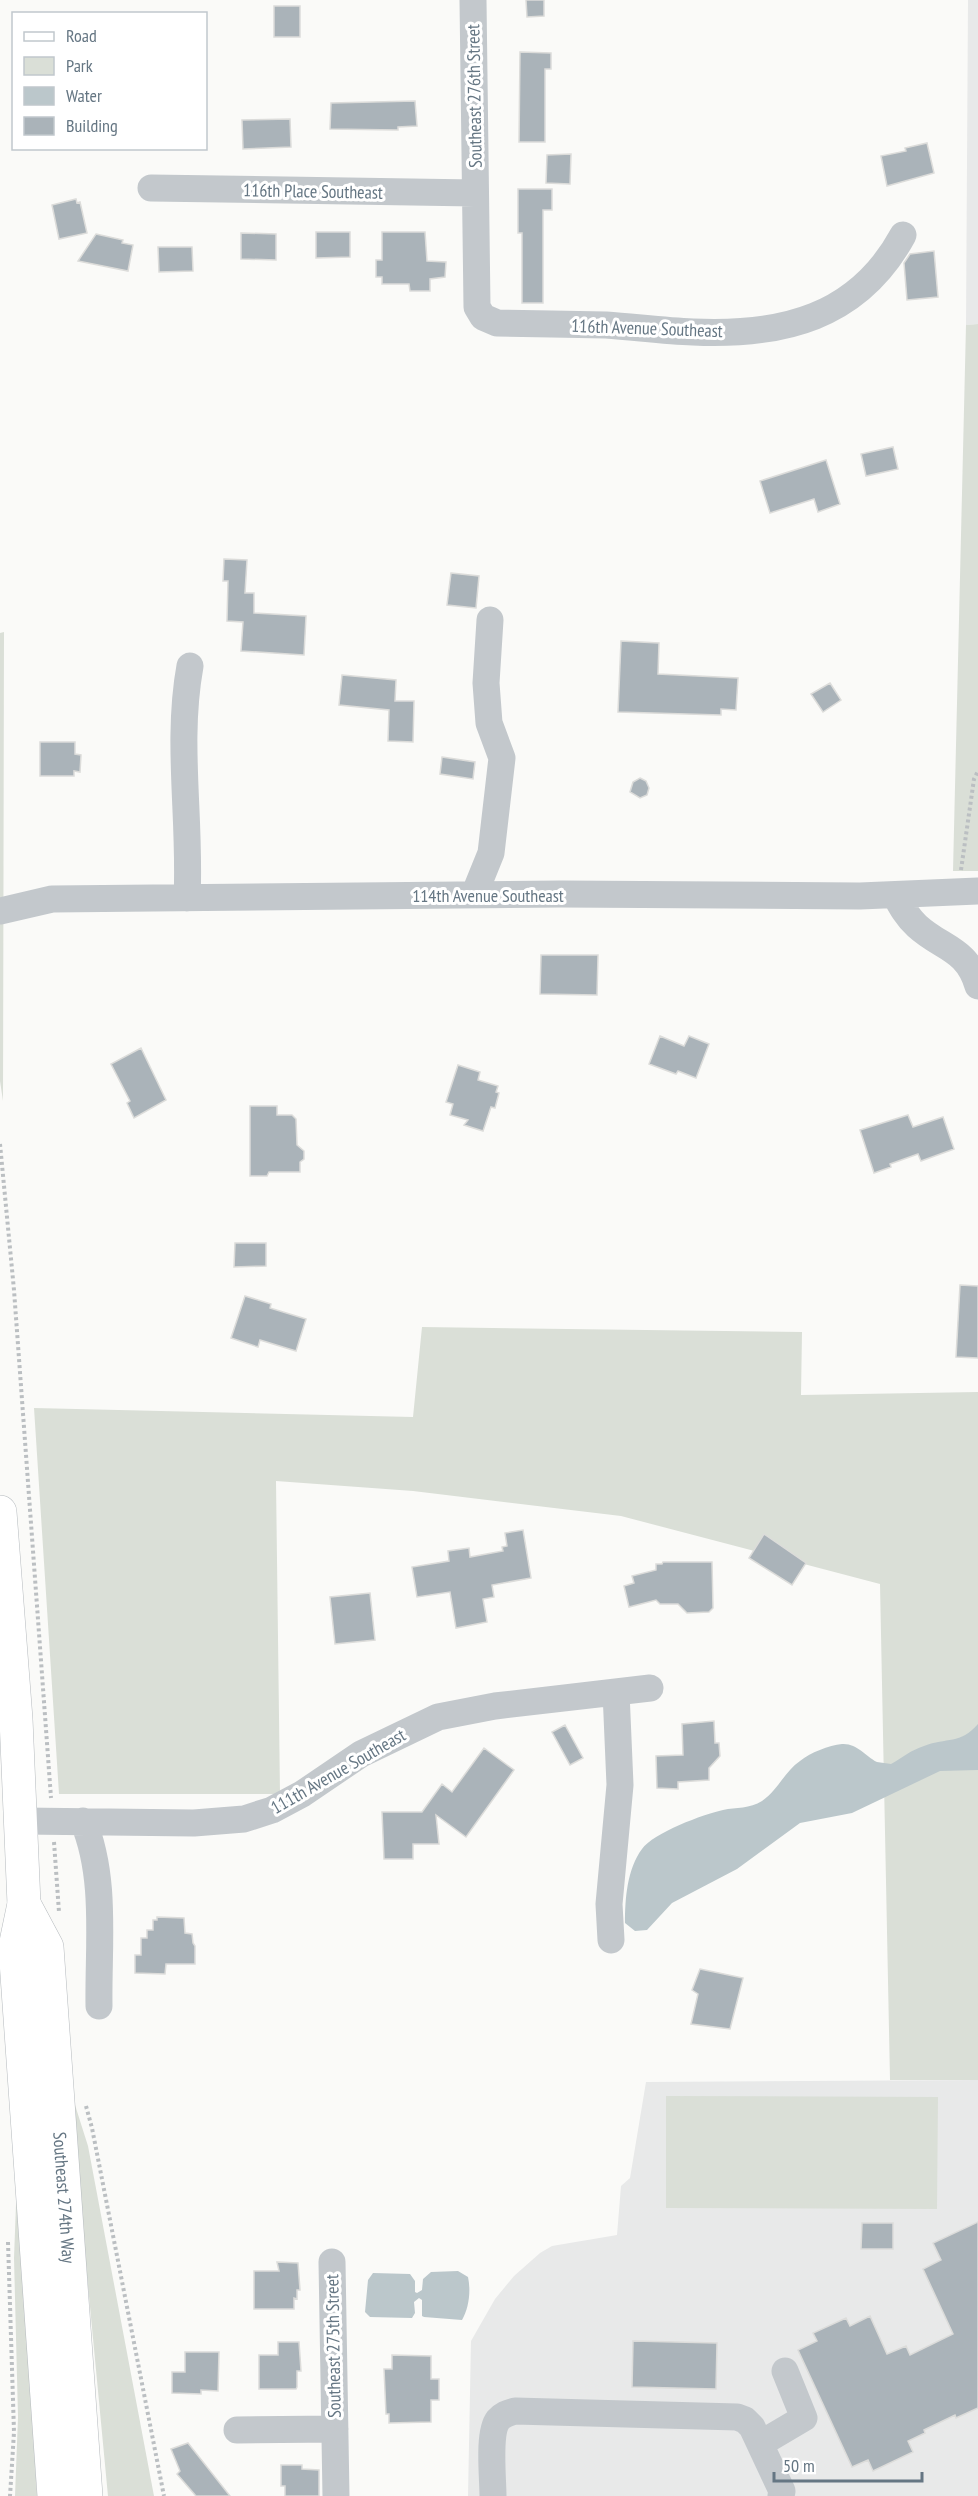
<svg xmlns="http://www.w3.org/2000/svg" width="978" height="2496" font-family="'PT Sans Narrow',sans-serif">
<rect width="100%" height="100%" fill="#fafaf8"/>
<path fill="#e8e9e9" d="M968,0H978V324L966,325Z
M978,2080V2496H468L471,2341L495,2299L514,2276L540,2253L552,2246L617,2235L621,2186L630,2178L646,2082Z"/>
<path fill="#dadfd7" d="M978,324V871H953L966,325Z
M4,632L3,1101L0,1081V633Z
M422,1327L802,1332L801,1395L978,1392V2080H890L880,1584L621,1516L413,1491L276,1481L280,1794H59L34,1408L413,1417Z
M69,2086L88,2146L154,2496H108Z
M666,2096L938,2097L937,2209L666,2208Z
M18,2151L37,2496H15L18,2417L14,2258Z"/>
<path fill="#bbc7cb" d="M978,1724V1770L940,1771L852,1813L800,1823L737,1869L672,1903L647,1930L635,1931L625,1923C625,1899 627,1869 642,1849C653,1833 704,1814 723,1810C736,1807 750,1809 762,1801C778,1790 785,1771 800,1761C810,1753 829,1745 842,1744C857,1743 865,1756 877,1762C881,1763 887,1763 891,1764C902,1758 911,1750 924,1746C947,1737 960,1745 978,1724Z
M458,2271L468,2277C471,2291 469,2308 462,2320L424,2317L422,2316V2300L419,2298L414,2302L415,2313L412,2318L370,2317L365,2312L368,2280L373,2273L410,2274L415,2281V2292L417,2293L422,2290L423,2279L431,2272Z"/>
<path fill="#aab3b9" stroke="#dcdcda" stroke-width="1.5" d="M526,0H544V16L527,17Z
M274,6H300V37H274Z
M520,52L551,53V69H545V142H519Z
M415,101L417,126L398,127V130L330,129L331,103Z
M290,119L291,147L243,149L242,120Z
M927,143L934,173L887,186L881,156L906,151L905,148Z
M571,154L570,184L546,183L547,155Z
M518,189H552V210H543V303H522V233H518Z
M76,199L77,203L80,202L87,233L59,239L52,205Z
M316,232H350V257L316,258Z
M382,232H425L427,261L446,262L445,277L430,279V291H410L409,284H382V277H376V260H382Z
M241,233L276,234V260L241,259Z
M96,234L123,240L122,243L133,245L128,271L78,261Z
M158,247H192L193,271L159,272Z
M934,251L938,297L907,300L904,263L910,254Z
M893,447L898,469L866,476L861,454Z
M826,460L840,504L818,512L814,499L770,513L760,481Z
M224,559L247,560L245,593H254V613L306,616L304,655L241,651L243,622L227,621L228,581H223Z
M451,573L479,576L476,608L447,605Z
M621,641L659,643L658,674L738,678L736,710L721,709V715L618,712Z
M342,675L396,680L395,701H414L413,742L388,741L389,710L339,705Z
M830,683L841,700L823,712L811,694Z
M40,742H75V754L81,755L80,772L74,771V776H40Z
M442,757L475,762L473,779L440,774Z
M640,778L646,781L649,788L647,795L640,798L630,792L633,782Z
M541,955H598L597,995L540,994Z
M660,1036L684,1046L689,1036L709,1044L696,1078L678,1071L676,1074L649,1064Z
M141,1048L166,1100L134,1118L127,1103L130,1101L111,1064Z
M458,1065L480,1072L478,1080L498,1086L496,1092L499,1093L495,1108L491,1107L483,1131L464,1125L468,1120L450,1115L453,1104L446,1102Z
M250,1106H277V1115H292L296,1119L297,1145L304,1151V1159L300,1162V1172H269L267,1176H250Z
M908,1115L913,1127L943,1117L954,1149L921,1161L918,1154L890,1164L891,1167L874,1173L860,1130Z
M235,1243H266V1266L234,1267Z
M960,1285L978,1286V1358L956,1357Z
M245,1296L271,1304L270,1308L306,1319L296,1351L260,1340L258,1347L231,1338Z
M523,1530L531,1578L492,1585L494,1597L483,1599L487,1622L456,1628L450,1592L417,1597L412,1567L449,1561L448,1551L469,1548L470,1557L503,1551L502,1547L507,1546L505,1533Z
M764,1534L806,1563L792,1585L749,1558Z
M663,1562H712L713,1608L709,1612L687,1613L678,1604H660L656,1600L629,1607L624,1586L634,1583L632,1576L656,1570V1564H662Z
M370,1593L375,1640L335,1644L330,1597Z
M714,1721L715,1743H719L720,1756L709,1768V1780L678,1782V1789L657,1788L656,1756L683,1755L682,1724Z
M565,1725L583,1758L570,1765L552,1732Z
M484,1748L514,1770L466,1837L436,1815L439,1844H413V1859H384L382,1812H422L442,1784L452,1792Z
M157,1917L184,1918L185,1933L192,1934L193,1943L195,1946V1964H166L165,1974L135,1973V1955H141V1938H147V1930H153V1920H157Z
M700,1969L743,1978L730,2029L691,2024L698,1994L692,1990Z
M978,2222V2408L956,2418L955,2415L924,2430L925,2433L908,2441L913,2452L873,2471L868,2460L852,2467L798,2350L817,2341L813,2333L846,2318L850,2326L870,2316L887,2354L906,2346L910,2355L953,2334L923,2269L941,2260L933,2243Z
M862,2223H893V2249H861Z
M277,2262L298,2263L300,2290H297V2299L294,2298V2309H254V2271H279Z
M633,2341L717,2343L716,2389L632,2387Z
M278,2342H299L301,2371H297V2387L296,2389H259V2355H278Z
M185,2352H219L218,2391L201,2390V2394L172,2393V2372H185Z
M392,2355L431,2356V2379H439V2400H431V2422L389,2423V2414H386L384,2369H392Z
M188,2443L230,2496H196L177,2474L180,2471L171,2449Z
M281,2465H302V2469L319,2470V2496H285V2486H281Z"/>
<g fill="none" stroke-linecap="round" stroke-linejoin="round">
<g stroke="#b5babe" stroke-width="34">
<g id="major">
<path d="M0,1512L16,1719L24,1904L15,1947L54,2496"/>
<path id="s1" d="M24,1904L47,1947L86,2496"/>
</g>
</g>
<path stroke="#bbbfc2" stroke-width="4" stroke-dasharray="3 3" stroke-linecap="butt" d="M961,870L974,779L978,771
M0,1144L14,1290L51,1798
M54,1842L59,1912
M86,2106L92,2128L164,2496
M8,2242L14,2432L10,2496"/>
<path stroke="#c3c8cc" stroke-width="27" d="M473,0L477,307L483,317L497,323C533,324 570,324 606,325C635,327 664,331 693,332C782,336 858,318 903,235
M151,188L475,193
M474,895L491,853L502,758L489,723L486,683L490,620
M895,895C901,906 907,917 917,926C942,949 967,948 978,986
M187,898C191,820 176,743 190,666
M0,911L52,899L561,894L860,896L978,891
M22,1821L194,1823L244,1819L272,1810L302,1794L361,1754L438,1717L495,1706L650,1688
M83,1821C107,1877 98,1946 99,2006
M611,1940L609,1904L620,1785L616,1692
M332,2262L336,2496
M237,2430L335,2429
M760,2444L804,2418L785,2371
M493,2496C493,2478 488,2433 498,2420C503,2414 508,2413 515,2411L737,2417L745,2420L752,2427L782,2491L781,2496"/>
<use href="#major" stroke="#fff" stroke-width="33"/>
</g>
<g text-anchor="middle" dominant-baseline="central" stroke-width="6" stroke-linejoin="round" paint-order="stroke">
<g font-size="18" fill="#657683" stroke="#fff">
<text transform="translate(474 96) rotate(-91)">Southeast 276th Street</text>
<text transform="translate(313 191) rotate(1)">116th Place Southeast</text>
<text transform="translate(647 328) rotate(2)">116th Avenue Southeast</text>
<text x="488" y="895">114th Avenue Southeast</text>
<text transform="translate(338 1771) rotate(-30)">111th Avenue Southeast</text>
<text stroke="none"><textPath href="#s1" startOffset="300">Southeast 274th Way</textPath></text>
<text transform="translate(333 2346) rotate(-91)">Southeast 275th Street</text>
</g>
</g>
<rect x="12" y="12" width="195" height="138" fill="#ffffff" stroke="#c1c8cd" stroke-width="1.5"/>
<rect x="24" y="32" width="30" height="9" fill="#ffffff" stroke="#c1c8cd" stroke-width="1.5"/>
<text x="66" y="42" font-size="18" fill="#657683">Road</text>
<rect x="24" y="57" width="30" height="18" fill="#dadfd7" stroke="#c1c8cd" stroke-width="1.5"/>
<text x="66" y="72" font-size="18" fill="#657683">Park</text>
<rect x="24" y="87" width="30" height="18" fill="#bbc7cb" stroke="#c1c8cd" stroke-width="1.5"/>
<text x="66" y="102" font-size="18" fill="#657683">Water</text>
<rect x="24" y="117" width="30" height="18" fill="#aab3b9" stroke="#c1c8cd" stroke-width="1.5"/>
<text x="66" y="132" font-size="18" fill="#657683">Building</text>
<path d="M774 2472v9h148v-9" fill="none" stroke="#657683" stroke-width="3"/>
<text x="783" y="2472" font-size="18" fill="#657683" stroke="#ffffff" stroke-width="4.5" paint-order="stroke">50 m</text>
</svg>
